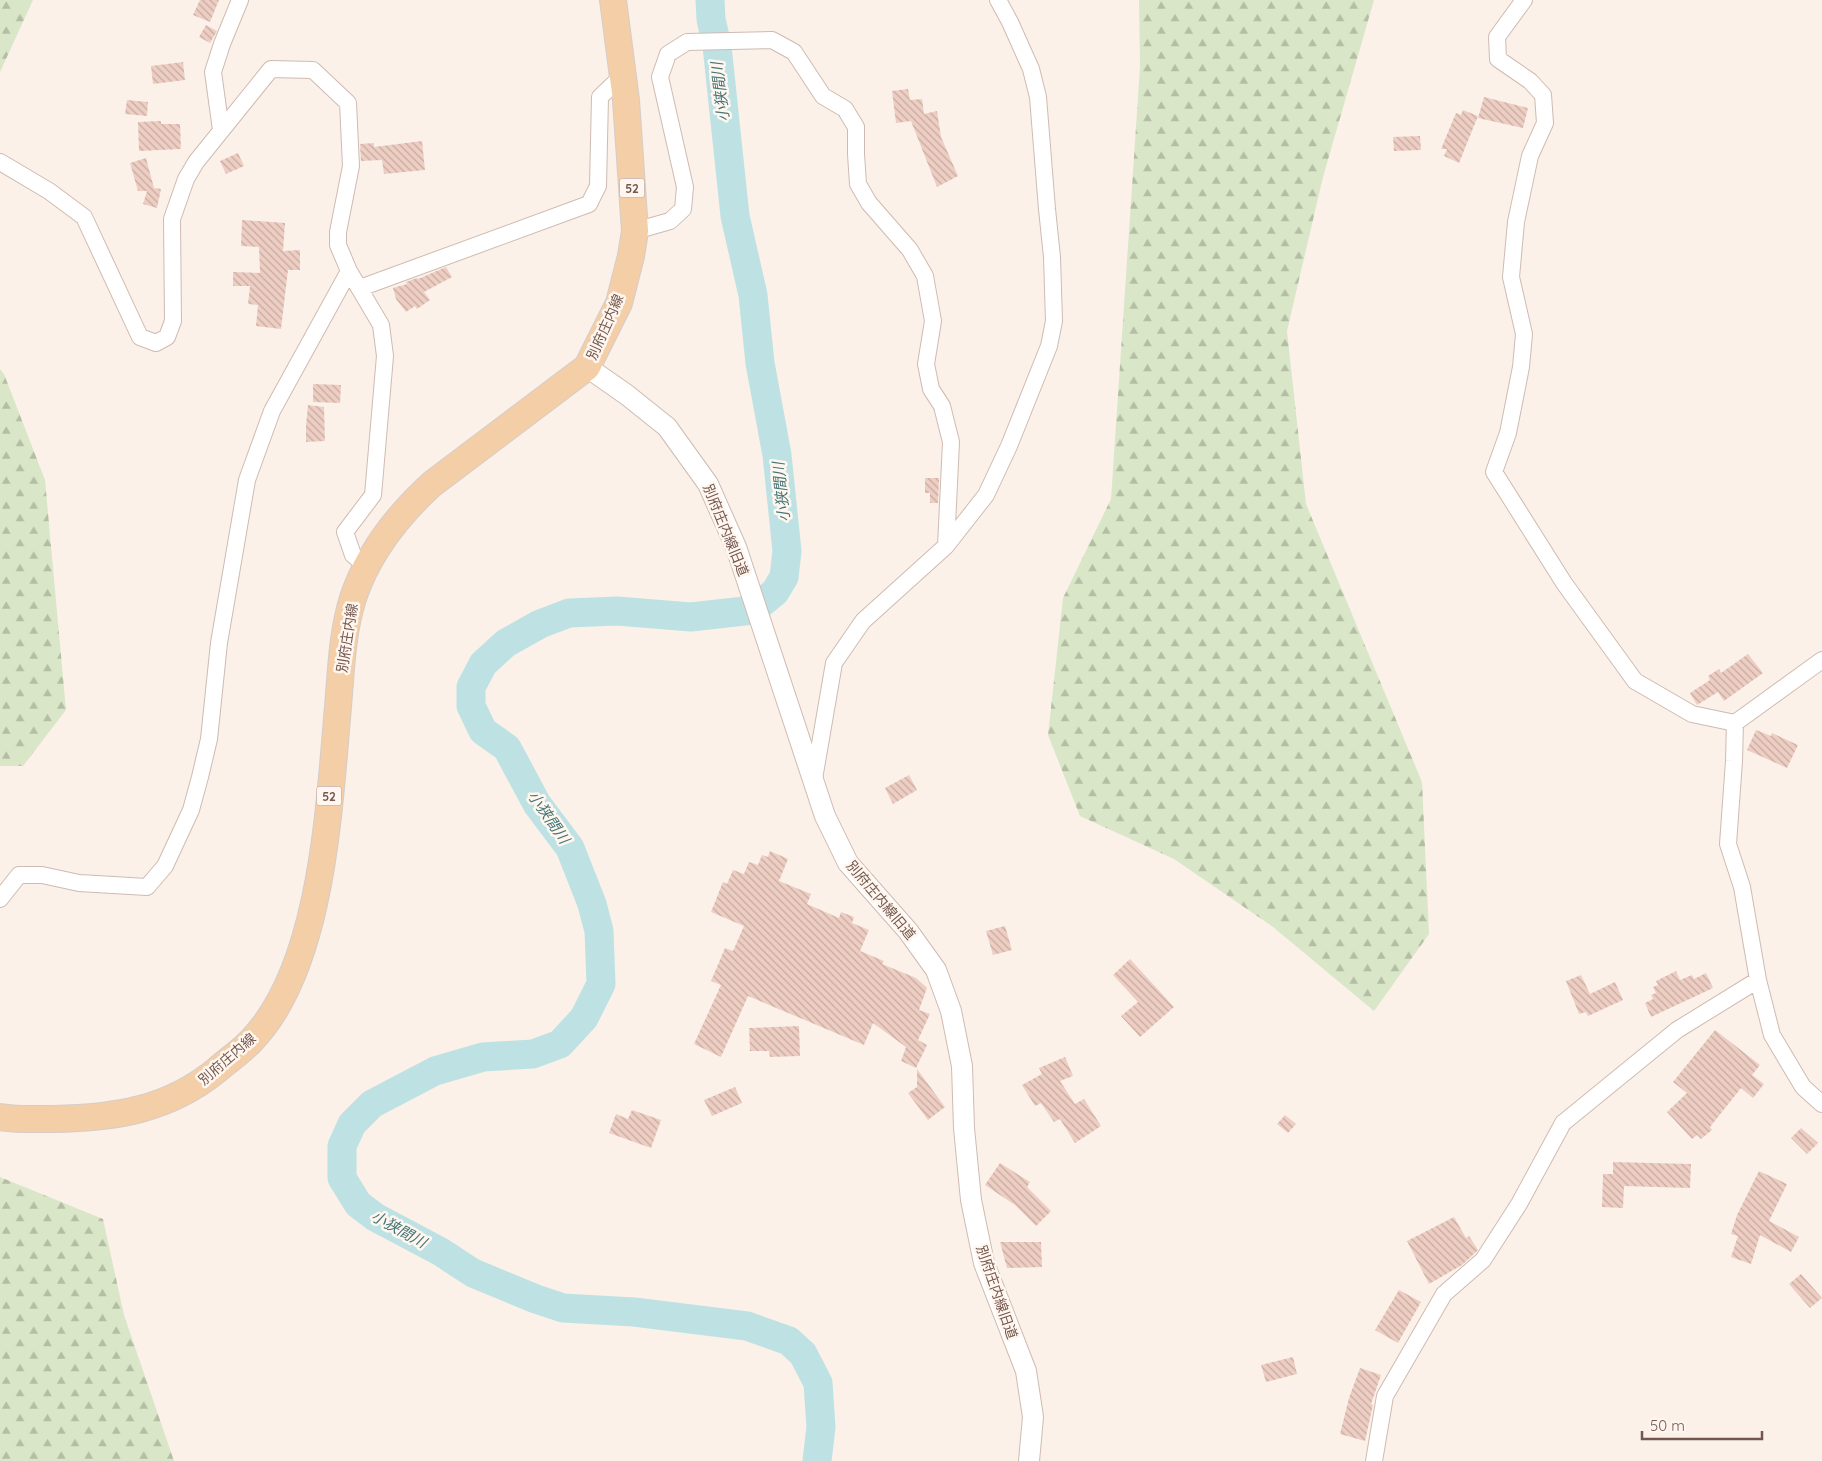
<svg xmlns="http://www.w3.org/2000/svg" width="1822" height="1461" font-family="Quicksand,'Noto Sans JP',sans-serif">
<defs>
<pattern id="forest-firs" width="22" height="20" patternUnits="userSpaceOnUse" patternTransform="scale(1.25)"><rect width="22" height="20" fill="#d9e7c8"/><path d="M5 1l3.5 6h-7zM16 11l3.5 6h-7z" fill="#b4bea5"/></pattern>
<pattern id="building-back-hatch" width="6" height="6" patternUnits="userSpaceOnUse" patternTransform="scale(1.25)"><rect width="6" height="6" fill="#eecec3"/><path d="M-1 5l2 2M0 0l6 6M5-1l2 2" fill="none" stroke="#c5aaa1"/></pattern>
</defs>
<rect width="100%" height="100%" fill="#fbf1e9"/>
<path fill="url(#forest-firs)" d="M0,0H33L0,72Z
M1139,0H1374L1323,177L1287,331L1306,504L1422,782L1429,934L1374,1011L1273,927L1174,859L1080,816L1048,735L1063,598L1111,499L1140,67Z
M0,369L4,374L45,480L66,710L23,766H0Z
M0,1177L103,1219L124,1315L174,1461H0Z"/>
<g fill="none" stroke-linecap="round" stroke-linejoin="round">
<path stroke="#bee2e3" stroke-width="29" d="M710,0L711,19L717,46L735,216L753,295L760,363L777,455L787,551L784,577L775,592L753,610L691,617L617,611L569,613L540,624L506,643L483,664L471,687V706L483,731L507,748L537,804L570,848L592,904L599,931L601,984L584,1018L560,1044L533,1054L483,1057L435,1071L372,1104L352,1124L342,1146V1178L358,1204L375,1217L441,1252L473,1273L536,1299L563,1308L634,1312L747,1326L789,1341L803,1354L818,1383L821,1427L817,1461"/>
</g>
<path fill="url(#building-back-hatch)" d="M200,0H219L210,22L193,15Z
M206,25L217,31L210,43L199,37Z
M183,62L185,80L153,84L151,66Z
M908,89L910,100L922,99L924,114L937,111L941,137L958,176L937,187L911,121L896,123L892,91Z
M1484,97L1528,108L1523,128L1478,118Z
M127,100L148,102L147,116L125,114Z
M1463,110L1478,116L1459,163L1444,156L1447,149H1441L1456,113L1461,115Z
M161,121V124H180L181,149L139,151L138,122Z
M1420,136L1421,150L1394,151L1393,137Z
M422,141L425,170L384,174L382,160L361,161L360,144L374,143V147Z
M238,153L244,166L226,174L220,161Z
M146,158L154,188L161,189L157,208L143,204L147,191H138L130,163Z
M242,220L285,223L283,251L300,250V270H288L281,329L256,326L258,305L248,304L250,286H233V272L260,273L259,247L241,246Z
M446,267L452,277L424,292L430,300L417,309L415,306L406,312L396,299L393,288L407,284L406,282L417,278L418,279Z
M313,384L341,385L340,403L313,402Z
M308,405L324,407L325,441L306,442V426Z
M925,478H939L938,503H930V493H925Z
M1748,654L1763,673L1724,701L1718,692L1697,705L1690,693L1710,680L1708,676L1719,669L1721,673Z
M1756,730L1771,736L1772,733L1798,745L1787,768L1747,750Z
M909,775L917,790L893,804L885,788Z
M770,851L788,859L779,881L811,894L807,904L839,918L841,912L854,917L852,923L869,930L860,951L884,961L882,964L916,978L927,988L919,1010L930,1014L918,1040L927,1045L916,1068L901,1061L906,1047L873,1023L864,1045L748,996L721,1057L694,1044L721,985L711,981L725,948L733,951L744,926L711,912L723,882L727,884L733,870L744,874L749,862L758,865L762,855L768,857Z
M1005,926L1012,950L993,955L986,931Z
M1130,959L1174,1007L1140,1037L1121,1016L1138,1002L1113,975Z
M1676,971L1680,980L1692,975L1694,979L1706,973L1713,988L1651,1017L1645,1003L1653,999L1651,995L1656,993L1653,987L1658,985L1656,981Z
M1581,975L1590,994L1615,982L1623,1000L1588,1016L1586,1012L1579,1014L1566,981Z
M799,1026L800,1056L770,1057L769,1051H750L749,1028Z
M1715,1030L1760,1065L1752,1075L1764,1084L1753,1098L1741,1088L1710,1127L1712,1130L1701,1139L1697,1135L1692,1139L1667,1112L1687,1093L1673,1082Z
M1065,1057L1073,1076L1060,1081L1075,1104L1084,1099L1101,1126L1075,1143L1060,1119L1054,1122L1041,1103L1035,1106L1022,1085L1042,1074L1039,1068Z
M917,1069L945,1107L928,1120L908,1093L917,1087Z
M735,1087L742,1103L712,1116L704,1100Z
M632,1110L661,1120L651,1148L609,1133L616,1114L628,1119Z
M1285,1115L1296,1124L1288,1133L1277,1124Z
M1801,1128L1818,1143L1807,1154L1791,1138Z
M1613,1162L1691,1164L1690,1188L1624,1186L1623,1208L1602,1207L1603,1174H1613Z
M1000,1163L1030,1182L1027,1187L1051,1211L1036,1226L1015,1205L985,1185Z
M1759,1171L1787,1184L1769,1221L1799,1237L1791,1252L1760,1235L1751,1264L1731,1257L1738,1236L1731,1234L1737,1215Z
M1454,1217L1466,1238L1469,1236L1478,1250L1462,1265L1429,1284L1407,1241Z
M1000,1242H1041L1042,1267L1007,1268Z
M1801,1274L1822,1298L1810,1308L1789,1284Z
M1399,1290L1421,1302L1398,1343L1375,1330Z
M1293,1357L1297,1374L1266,1382L1261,1365Z
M1360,1368L1381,1375L1371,1404L1373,1405L1365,1441L1340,1434L1349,1398Z"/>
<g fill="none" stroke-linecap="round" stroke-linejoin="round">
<g stroke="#cebbb2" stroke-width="18">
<path id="minor" d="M1524,0L1497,37L1498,59L1530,81L1543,95L1545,123L1530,156L1516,222L1511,277L1524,334L1521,367L1508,433L1494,472L1564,583L1635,681L1692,714L1735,723L1822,660
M221,130L213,72L222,44L240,0
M0,162L49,191L84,217L140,337L156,343L167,337L173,321L172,219L186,179L196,162L271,69L313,70L348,103L351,166L338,232V245L349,271L381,325L385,356L373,495L345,532L353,555L367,567
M635,231L670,221L683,209L685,187L660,77L668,54L687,42L772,40L794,52L823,96L845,109L856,127V154L858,184L869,203L910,250L925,276L933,321L926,364L931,389L942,406L951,442L946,546L863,621L834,663L814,779
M360,288L589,204L598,186L600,97L622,76
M946,546L986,495L1009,446L1049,346L1054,321L1052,257L1047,209L1038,97L1031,69L1010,22L998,0
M1735,723L1734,761L1728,844L1742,887L1758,980L1772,1035L1803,1087L1822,1104
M0,899L19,875H42L79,883L147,887L165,866L191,810L200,777L209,739L219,643L247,480L272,411L349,271
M1374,1461L1385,1396L1444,1294L1483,1260L1519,1204L1563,1123L1677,1030L1758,980"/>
</g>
<g stroke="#cebbb2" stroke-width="22">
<path id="tertiary" d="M587,367L627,395L667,427L708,484L736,547L825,816L848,863L908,931L936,970L951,1011L962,1066L964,1128L971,1200L984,1263L1026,1371L1033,1417L1029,1461"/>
</g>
<g stroke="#d5cdca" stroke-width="28">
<path id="primary" d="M0,1117C17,1120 35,1119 53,1119C115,1118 168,1110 217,1070C228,1060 241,1052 251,1041C323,967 329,806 338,707C341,671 342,633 353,598C368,553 398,515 432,484L587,367L619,303L631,256L635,231L626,100L613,0"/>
</g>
<use href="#minor" stroke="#fff" stroke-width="16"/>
<use href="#tertiary" stroke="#fff" stroke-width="20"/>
<use href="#primary" stroke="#f3cea7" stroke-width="26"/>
</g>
<g text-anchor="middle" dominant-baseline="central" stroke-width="5" stroke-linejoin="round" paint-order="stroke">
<g fill="#fef6ef" stroke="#9d877e" stroke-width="1">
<rect x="619.5" y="178.5" width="25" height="19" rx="4"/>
<rect x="316.5" y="786.5" width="25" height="19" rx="4"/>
</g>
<g font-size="12" font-weight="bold" fill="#73574e">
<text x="632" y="188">52</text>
<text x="329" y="796">52</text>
</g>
<g font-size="14" fill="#73574e" stroke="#fef6ef">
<text transform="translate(605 327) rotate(-66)">別府庄内線</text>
<text transform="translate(726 530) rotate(68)">別府庄内線旧道</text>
<text transform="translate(347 638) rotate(-81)">別府庄内線</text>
<text transform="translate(881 900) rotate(50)">別府庄内線旧道</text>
<text transform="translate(227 1059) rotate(-41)">別府庄内線</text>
<text transform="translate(997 1292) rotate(71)">別府庄内線旧道</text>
</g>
<g font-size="15" font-style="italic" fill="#437476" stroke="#fef6ef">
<text transform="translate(720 92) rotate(-97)">小狭間川</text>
<text transform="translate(781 492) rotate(-96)">小狭間川</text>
<text transform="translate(549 817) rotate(55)">小狭間川</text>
<text transform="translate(399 1229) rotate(29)">小狭間川</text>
</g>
</g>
<path d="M1642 1431v8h120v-8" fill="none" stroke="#73574e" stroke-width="2.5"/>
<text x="1650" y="1431" font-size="15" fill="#73574e" stroke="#fef6ef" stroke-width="4" paint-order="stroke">50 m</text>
</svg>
